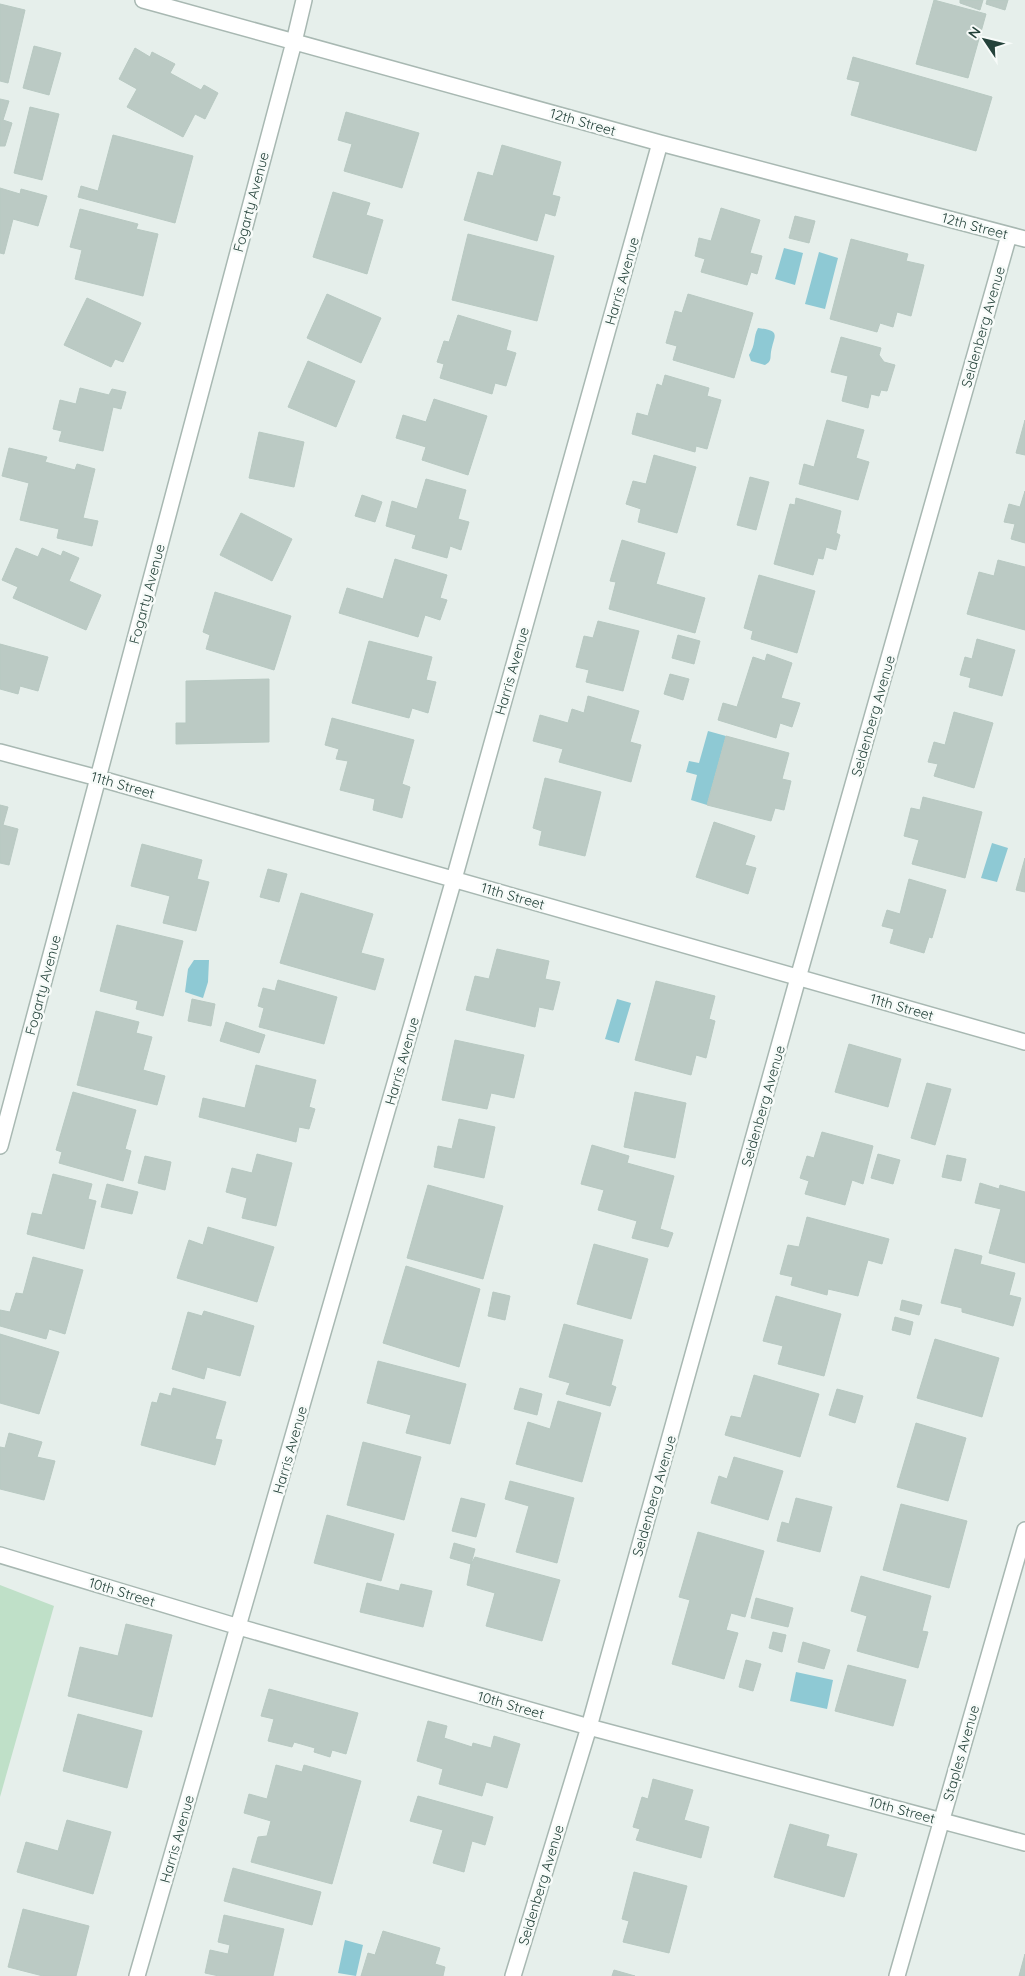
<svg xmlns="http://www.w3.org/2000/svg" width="1025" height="1976" font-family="Quicksand,sans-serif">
<rect width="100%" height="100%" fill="#e6efeb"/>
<path fill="#bfe0c8" d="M0,1585L54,1606L0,1797Z"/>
<path fill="#8ec9d4" d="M784,248L803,253L795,285L775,279Z
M819,252L838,258L825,309L805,304Z
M758,328C782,331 774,335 771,352C770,358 772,361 765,365L751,361L749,355C756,345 753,337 758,328Z
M708,731L726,736L707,805L691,800L697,775L686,772L689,761L699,763Z
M992,843L1008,848L997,882L981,878Z
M194,960H209L208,982L203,998L185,992L188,969Z
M617,999L631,1003L619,1043L605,1039Z
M796,1672L833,1680L827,1709L790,1701Z
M345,1940L363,1945L356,1976L338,1973Z"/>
<path fill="#bbcac4" stroke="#b8c9c2" d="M934,0L986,14L968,78L916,64Z
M960,0H983L980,10L960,3Z
M987,0H1008L1005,10L986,4Z
M0,4L25,10L8,83L0,81Z
M34,46L61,53L49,95L23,88Z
M135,48L150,57L152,52L175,64L170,73L201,90L204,85L218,93L205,119L195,114L183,137L127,107L137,89L119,79Z
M853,57L992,97L976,151L851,115L860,82L847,79Z
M0,99L9,101L3,120L12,123L5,146H0Z
M30,107L59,114L42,180L14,173Z
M346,112L419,133L402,188L344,171L352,144L338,140Z
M113,135L193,156L175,223L78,197L81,186L98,191Z
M502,145L561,162L552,195L560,197L555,216L545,213L537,241L464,220L478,172L493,176Z
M0,188L20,194L21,189L47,196L38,226L13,219L4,254L0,253Z
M333,192L370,203L366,215L383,220L367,274L313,257Z
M721,208L760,220L750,253L762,256L757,274L751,272L747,285L701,272L705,259L695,256L699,238L711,241Z
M80,209L138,224L136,229L158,234L143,296L75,279L82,250L70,247Z
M795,216L815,221L809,243L789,238Z
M468,234L554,256L537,321L452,300Z
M851,239L908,254L906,261L924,265L911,316L897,312L893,327L880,323L877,332L830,319Z
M327,294L381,318L361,363L307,338Z
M688,294L753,313L734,378L673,360L677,346L666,343L675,311L682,313Z
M87,298L141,323L123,362L115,359L111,367L64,345Z
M458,315L511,331L506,350L516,353L506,386L495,383L492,394L440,378L444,364L437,362L444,341L449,342Z
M841,337L881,348L879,355L884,362L895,365L887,391L881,390L879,396L871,394L868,408L842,401L848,376L831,372Z
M308,361L355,381L336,427L288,407Z
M665,375L709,388L707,396L721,400L707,449L696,446L695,452L632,434L637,413L648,416L657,384L662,386Z
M80,388L109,395L112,389L126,392L121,409L113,407L103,451L59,441L62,431L53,429L60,400L76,404Z
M434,399L487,416L468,475L422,460L426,447L396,438L403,415L426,422Z
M827,420L864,430L856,458L869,462L858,500L799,484L804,464L814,467Z
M1025,420V455L1016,453Z
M259,432L304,442L294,487L249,478Z
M9,448L47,457L45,462L75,470L77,464L95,469L83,518L98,521L92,546L57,538L59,529L20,520L29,483L2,476Z
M654,455L696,467L677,533L638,522L641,509L626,504L633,481L646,484Z
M750,477L769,482L756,530L737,525Z
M426,479L466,490L458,519L469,522L461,550L450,546L447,558L412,548L416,535L386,526L392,501L417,509Z
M1025,491V543L1011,539L1015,524L1004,522L1009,504L1020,507Z
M362,495L382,502L375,522L355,516Z
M796,498L841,511L836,533L840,535L836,550L826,547L823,559L818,558L813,575L774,564L790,504L795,505Z
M241,513L292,539L272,581L220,555Z
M622,540L665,553L656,584L705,598L695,633L609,609L616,582L610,581Z
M16,548L38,557L42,548L61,556L63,551L79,558L69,581L101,595L86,630L13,598L18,587L2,580Z
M395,559L447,575L440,598L447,600L440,620L425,615L418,637L339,613L347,588L383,599Z
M998,560L1025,567V630L967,614L979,572L994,576Z
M759,575L815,591L797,653L751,639L753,631L744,628Z
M215,592L291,616L274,670L206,649L210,635L203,632Z
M598,621L639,631L623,691L586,682L589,670L576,667L584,636L593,638Z
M678,635L700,641L694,664L672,658Z
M977,639L1015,650L1002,696L969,687L971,678L960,675L965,657L972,659Z
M369,641L432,657L426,680L436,682L428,713L412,708L409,718L352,703Z
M0,644L48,657L38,691L20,686L18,694L0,689Z
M767,654L792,663L781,698L800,703L792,727L780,723L776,738L718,720L723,703L737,707L753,657L765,661Z
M670,674L689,679L683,700L664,694Z
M269,679V742L176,744V723H186V681Z
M588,696L639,711L630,742L641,745L631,782L559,762L563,749L533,741L540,715L568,723L572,709L584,713Z
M954,712L993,723L974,788L934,776L938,764L928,762L934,742L945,745Z
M332,718L414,740L402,784L410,787L402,818L373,810L375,799L340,790L348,761L336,759L339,749L325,745Z
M726,736L789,753L782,779L791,781L784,810L775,808L771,821L707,805Z
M545,778L601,792L585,856L539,845L542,831L533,828Z
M923,797L982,812L965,878L912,864L919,840L904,836L911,808L920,810Z
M0,805L8,807L3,825L18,829L9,865L0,863Z
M714,822L755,836L745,865L756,868L748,894L696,877Z
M142,844L202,860L197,879L209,882L196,931L163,923L170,896L131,886Z
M1025,858V892L1016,890Z
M268,869L287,874L279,902L260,897Z
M909,879L946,890L932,938L929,937L924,953L890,943L894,929L882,926L887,910L900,914Z
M301,893L373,914L361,953L384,959L375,990L280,963Z
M117,925L183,941L163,1016L136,1009L138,1001L100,991Z
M497,949L549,961L545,979L560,982L553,1010L539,1007L535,1027L466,1010L475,976L489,979Z
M278,980L337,997L324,1044L259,1027L264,1008L258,1006L263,988L275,991Z
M656,981L715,996L709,1019L715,1021L706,1058L696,1055L691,1075L635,1060Z
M192,999L215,1004L211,1026L188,1021Z
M96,1011L139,1022L136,1033L152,1037L143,1070L165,1076L157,1105L77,1085Z
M226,1022L265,1035L259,1053L220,1041Z
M455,1040L524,1055L514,1098L491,1093L487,1109L442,1100Z
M849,1044L901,1059L888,1107L835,1092Z
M256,1065L316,1080L309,1107L315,1109L309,1129L299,1127L296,1142L199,1117L203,1098L245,1108Z
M927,1083L951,1089L935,1145L911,1138Z
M73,1092L136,1110L125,1149L131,1151L123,1181L59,1163L62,1152L56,1150Z
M635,1092L686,1103L675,1158L624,1147Z
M459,1119L495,1127L484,1178L434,1167L438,1146L452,1149Z
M822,1132L873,1146L863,1184L852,1180L845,1205L805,1194L809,1181L800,1178L807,1156L814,1158Z
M592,1145L629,1156L627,1163L674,1176L660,1229L673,1233L668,1247L632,1238L637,1221L598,1210L604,1190L581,1184Z
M257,1154L292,1163L276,1226L242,1218L247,1198L226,1192L232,1168L252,1173Z
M878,1154L900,1160L893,1184L871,1178Z
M947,1155L966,1159L961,1181L942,1177Z
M145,1156L171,1162L165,1190L138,1183Z
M53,1174L92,1184L88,1199L96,1201L84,1249L27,1234L32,1213L42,1215Z
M980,1183L999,1189L1000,1185L1025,1192V1263L989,1253L1001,1209L975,1203Z
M107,1184L138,1192L132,1214L101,1207Z
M428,1185L503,1206L483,1279L407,1258Z
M807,1217L889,1239L882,1264L868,1260L858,1296L828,1289L827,1295L791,1285L793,1277L780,1274L788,1245L799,1247Z
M208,1227L274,1247L257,1302L177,1278L189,1240L203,1245Z
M594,1244L648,1259L631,1319L577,1304Z
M955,1249L982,1256L980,1264L1015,1273L1009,1295L1021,1298L1013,1326L962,1312V1308L941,1303Z
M33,1257L83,1270L65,1334L49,1329L46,1339L0,1326V1310L10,1312L16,1293L23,1294Z
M406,1266L480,1289L459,1367L383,1343Z
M493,1292L510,1296L505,1320L488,1316Z
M776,1296L841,1314L824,1376L778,1364L783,1346L763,1341Z
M902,1300L922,1305L919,1315L900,1310Z
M204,1311L254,1326L240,1376L207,1367L204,1379L172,1369L188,1312L202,1316Z
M895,1317L913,1322L910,1335L892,1330Z
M564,1324L623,1340L611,1385L616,1387L610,1406L566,1394L570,1383L549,1377Z
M0,1334L59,1352L39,1414L0,1403Z
M935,1339L999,1358L982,1417L917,1398Z
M378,1361L466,1384L450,1444L406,1433L411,1415L367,1403Z
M754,1375L819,1394L800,1457L725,1435L731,1416L741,1418Z
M173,1388L226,1402L215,1439L222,1440L215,1465L141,1445L152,1402L157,1403L160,1393L171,1396Z
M520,1388L542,1394L537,1415L514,1409Z
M837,1389L863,1396L855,1423L829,1415Z
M558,1401L601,1413L582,1482L516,1464L528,1422L550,1429Z
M916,1423L966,1438L948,1501L897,1487Z
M9,1433L42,1442L37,1457L55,1461L44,1500L0,1489V1447L5,1448Z
M363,1442L421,1457L404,1520L347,1505Z
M734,1457L783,1471L768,1520L711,1503L719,1476L727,1479Z
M510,1481L574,1498L557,1563L516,1552L529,1506L505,1499Z
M461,1498L485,1504L476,1537L452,1531Z
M796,1498L832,1507L820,1552L777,1541L782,1522L789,1524Z
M901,1504L967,1521L949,1588L883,1570Z
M327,1515L394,1534L381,1581L314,1563Z
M698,1532L764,1551L745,1617L731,1613L726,1630L738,1633L724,1679L672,1664L690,1600L679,1597Z
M454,1543L475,1549L471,1564L450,1558Z
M475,1557L560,1580L542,1641L486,1626L495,1593L467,1585L471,1564Z
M861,1576L931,1596L922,1631L928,1632L918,1668L857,1651L867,1616L851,1611Z
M367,1583L399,1591L401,1584L432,1591L423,1627L360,1612Z
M756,1598L793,1608L788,1627L751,1618Z
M126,1624L172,1635L152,1717L68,1696L80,1647L118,1656Z
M773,1632L786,1635L782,1652L769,1648Z
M803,1642L830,1650L824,1669L798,1662Z
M746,1660L761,1664L753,1691L739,1687Z
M848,1665L906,1680L893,1726L835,1711Z
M269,1689L358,1713L346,1754L332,1750L330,1757L314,1752L315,1748L294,1742L292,1747L268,1741L274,1719L261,1716Z
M78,1714L142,1731L127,1788L63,1771Z
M428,1721L447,1726L444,1738L472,1747L473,1743L491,1748L494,1736L520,1744L507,1788L486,1782L482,1796L439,1784L443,1769L417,1761Z
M276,1765L302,1772L304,1765L361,1781L332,1884L251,1862L258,1837L267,1836L271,1821L244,1813L249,1794L267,1799Z
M653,1779L693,1790L684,1820L709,1827L701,1858L636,1840L640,1829L633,1827L642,1797L648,1799Z
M418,1796L493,1817L485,1845L472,1841L464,1872L433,1863L443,1830L410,1821Z
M67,1820L111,1832L93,1894L17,1872L26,1842L58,1851Z
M790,1824L829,1835L826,1846L857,1854L844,1897L774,1877Z
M233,1868L321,1892L312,1925L224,1901Z
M634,1872L687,1886L669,1953L623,1942L629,1921L622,1919Z
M23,1909L89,1926L76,1976H43L8,1967Z
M224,1915L284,1929L273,1976H219L205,1973L210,1950L228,1954L230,1945L218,1942Z
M383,1931L440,1948L435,1964L445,1967L443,1976H361L368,1953L375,1955Z
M1025,1954V1976H1019Z
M614,1970L635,1976H612Z"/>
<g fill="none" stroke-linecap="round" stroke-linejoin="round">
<g stroke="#a8b8b2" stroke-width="18">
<path id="lane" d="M294,42L304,0"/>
</g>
<g stroke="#a8b8b2" stroke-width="18">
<path id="street" d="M143,0L660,143L1025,239
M0,752L98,778L1025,1042
M0,1146L294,42
M0,1555L239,1627L589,1727L1025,1843
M137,1976L454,879L660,143
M513,1976L589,1727L798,978L1009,235
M897,1976L1025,1530"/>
</g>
<use href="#lane" stroke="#fff" stroke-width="15"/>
<use href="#street" stroke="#fff" stroke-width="15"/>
</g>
<g text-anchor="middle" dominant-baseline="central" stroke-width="5" stroke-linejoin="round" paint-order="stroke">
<g font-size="14" fill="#24423a" stroke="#f7fbf9">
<text transform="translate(583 122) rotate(16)">12th Street</text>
<text transform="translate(251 202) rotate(-75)">Fogarty Avenue</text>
<text transform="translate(975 226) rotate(15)">12th Street</text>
<text transform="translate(622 281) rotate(-74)">Harris Avenue</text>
<text transform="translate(983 327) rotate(-74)">Seidenberg Avenue</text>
<text transform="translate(147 594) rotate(-75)">Fogarty Avenue</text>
<text transform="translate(512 671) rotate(-74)">Harris Avenue</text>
<text transform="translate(873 716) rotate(-74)">Seidenberg Avenue</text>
<text transform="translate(123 785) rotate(16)">11th Street</text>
<text transform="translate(513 896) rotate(16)">11th Street</text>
<text transform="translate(43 985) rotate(-75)">Fogarty Avenue</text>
<text transform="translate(902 1007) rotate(16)">11th Street</text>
<text transform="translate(402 1061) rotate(-74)">Harris Avenue</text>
<text transform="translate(763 1106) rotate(-74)">Seidenberg Avenue</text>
<text transform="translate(290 1450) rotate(-74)">Harris Avenue</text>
<text transform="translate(654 1496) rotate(-74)">Seidenberg Avenue</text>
<text transform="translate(122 1592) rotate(17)">10th Street</text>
<text transform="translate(511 1705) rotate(16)">10th Street</text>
<text transform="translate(961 1753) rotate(-74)">Staples Avenue</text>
<text transform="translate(902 1810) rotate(15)">10th Street</text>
<text transform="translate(177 1839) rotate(-74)">Harris Avenue</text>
<text transform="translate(541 1885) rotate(-73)">Seidenberg Avenue</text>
</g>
</g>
<g transform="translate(985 40) rotate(305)" stroke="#f7fbf9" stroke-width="4" paint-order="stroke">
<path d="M0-4L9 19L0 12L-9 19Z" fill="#24423a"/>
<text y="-8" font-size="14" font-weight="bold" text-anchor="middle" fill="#24423a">N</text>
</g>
</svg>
